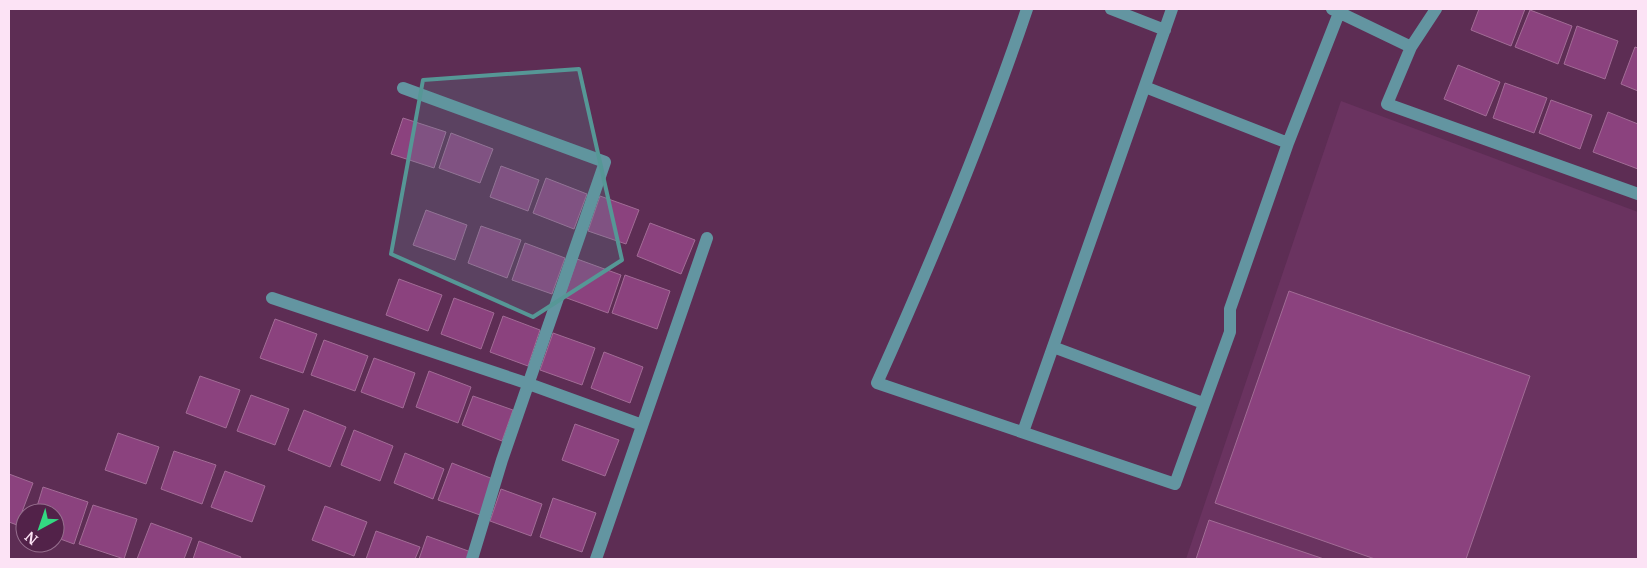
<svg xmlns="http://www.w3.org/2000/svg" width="1647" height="568" font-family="Merriweather,serif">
<rect width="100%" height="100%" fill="#5d2d54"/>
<path fill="#6a3360" d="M1341,101L1638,212V559H1186Z"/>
<path fill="#8b427e" stroke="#a26c96" d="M1479,9H1525L1511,46L1471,30Z
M1530,10L1572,26L1558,64L1515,47Z
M1577,26L1618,41L1605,79L1564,64Z
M1635,47L1638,48V91L1621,84Z
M1458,65L1500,82L1486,116L1444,99Z
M1505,83L1547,98L1534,133L1493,118Z
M1551,100L1592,115L1580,149L1539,133Z
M1608,112L1638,124V169L1593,152Z
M403,118L446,132L434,168L391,154Z
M451,133L493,149L480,183L439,168Z
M501,166L539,180L528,211L490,197Z
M546,178L587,194L574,229L533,213Z
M600,196L639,210L626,244L588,231Z
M426,210L467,225L455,260L413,245Z
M650,223L695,240L681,274L637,256Z
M481,226L521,240L507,278L468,263Z
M525,243L565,258L552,294L512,280Z
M577,259L621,275L608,313L564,297Z
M625,275L670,291L657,329L612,313Z
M399,279L442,295L428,331L386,315Z
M1289,291L1530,376L1466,559H1375L1215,503Z
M454,298L494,313L481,349L441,334Z
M503,316L540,330L528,366L490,352Z
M275,319L317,334L303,373L260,358Z
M553,333L595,348L582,385L540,370Z
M324,340L368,356L355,391L311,375Z
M604,352L643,367L630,403L591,388Z
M374,358L415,373L403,408L361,392Z
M429,371L471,387L458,423L416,407Z
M200,376L240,390L226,428L186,413Z
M251,395L289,409L275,445L237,431Z
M473,396L513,410L502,441L462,425Z
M304,410L346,427L330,467L288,450Z
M575,424L619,440L605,476L562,460Z
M354,430L393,446L380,481L341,465Z
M118,433L159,447L146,484L105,470Z
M174,451L216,465L202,504L161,489Z
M405,453L444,469L433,499L394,483Z
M452,463L493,479L480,515L438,500Z
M225,471L265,486L252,522L211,507Z
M9,474L33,483L17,525L9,522Z
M43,487L88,502L74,544L55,537V513H35Z
M501,489L542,504L531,536L490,521Z
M553,498L596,513L582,552L540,537Z
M93,505L137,519L124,559L79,544Z
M325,506L367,522L354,556L312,540Z
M1209,520L1324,559H1196Z
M151,523L192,538L184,559H137Z
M376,531L420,547L415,559H366Z
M427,536L471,552L468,559H419Z
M199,541L241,557L240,559H193Z"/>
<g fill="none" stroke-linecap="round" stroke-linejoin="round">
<path stroke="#6395a1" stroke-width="12" d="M1027,9C984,136 932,261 877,383L1175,484L1230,332V309L1288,143L1339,13
M1111,9L1165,30
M1332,9L1411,47
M1436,9L1411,47L1387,104L1638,194
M1145,87L1288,143
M403,88L605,162L502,460L472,559
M272,298L529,384L642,425
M1053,347L1203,403
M1023,432L1172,9
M596,559L707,238"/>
</g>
<path fill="#569796" fill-opacity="0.2" stroke="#569796" stroke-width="4" stroke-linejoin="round" d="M579,69L622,260L533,317L391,254L423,80Z"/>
<rect width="1647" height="568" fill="none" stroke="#fce3f5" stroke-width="20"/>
<g transform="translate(40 528) rotate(220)"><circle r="24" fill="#522249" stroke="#966f8e"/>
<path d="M0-4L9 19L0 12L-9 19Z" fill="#33d882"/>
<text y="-8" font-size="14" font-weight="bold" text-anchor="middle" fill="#fce3f5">N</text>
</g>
</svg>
